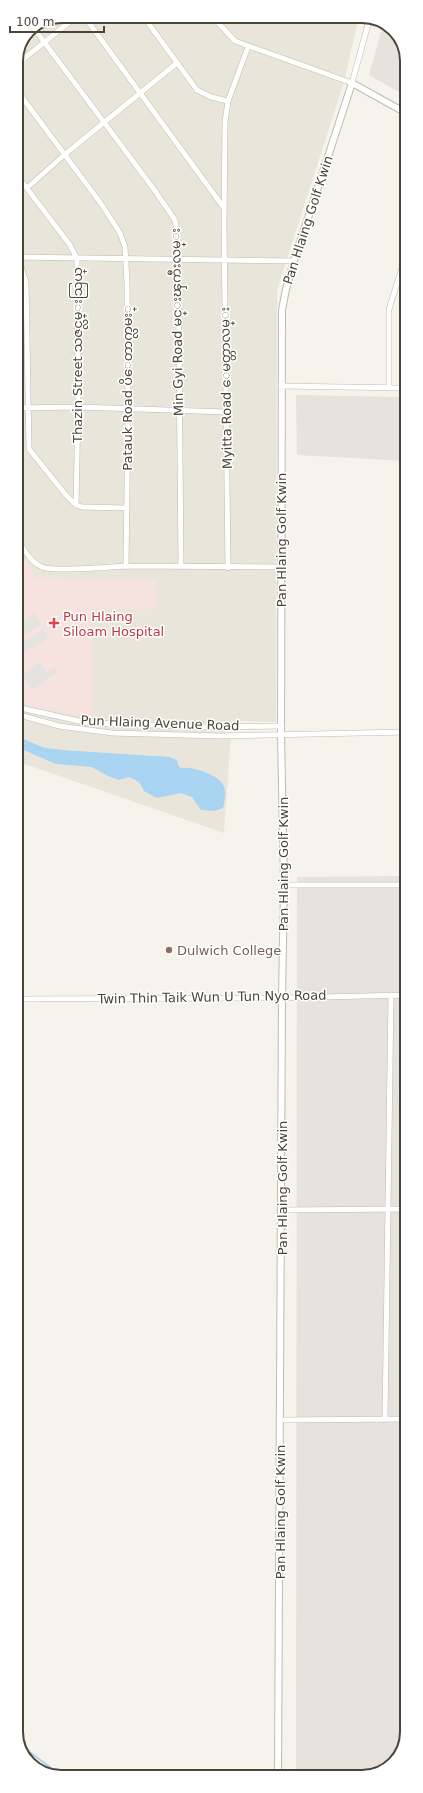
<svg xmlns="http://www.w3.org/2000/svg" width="423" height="1793" font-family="'DejaVu Sans','Noto Sans Myanmar',sans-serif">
<rect width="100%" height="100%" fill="#f6f3ec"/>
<path fill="#eae5da" d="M61,16H359L344,82L277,290L276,722L232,721L224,833L16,761V60L29,29Z"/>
<path fill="#e6e2dd" d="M383,24L394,29L406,52V96L369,75Z
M406,297V461L297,455L296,395L402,397L399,320Z
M407,876V1733L396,1762L371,1776H296L297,877Z"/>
<path fill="#f6e3e0" d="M16,548L37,579L155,580L156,609H91L92,717L39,709L16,701Z"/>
<path fill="#e5e3e0" d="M34,613L41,624L16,640V625Z
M43,630L48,638L16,658V646Z
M40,662L47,672L54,667L58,672L33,690L22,675Z"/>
<path fill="#a9d4f2" d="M16,736L45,748L62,750L169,757L177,760L178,765L181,768C192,766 216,774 222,783C227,790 225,801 223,808L215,811L201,810L192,797L181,793L157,798L144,791L139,782L129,777L119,780L108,776L92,767L56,764L26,751L16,748Z"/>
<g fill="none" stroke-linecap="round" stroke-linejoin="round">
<path stroke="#a9d4f2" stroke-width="2" d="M19,1744L59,1774L78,1777"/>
<g stroke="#c2bbae" stroke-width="6">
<path id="minor" d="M84,16L224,208
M143,16L197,90L211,97L228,101
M212,16L235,41L352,83L370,17
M33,27L153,188L175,220L178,236L181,566
M16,65L77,16
M16,89L102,205L120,233L125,247L127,282L128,409L126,566L282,567
M16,174L70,245L77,259L78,407L76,505L82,507L127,508
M27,188L64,155L177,63
M17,255L26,282L29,449L65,494L76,505
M16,257L294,261
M281,386L406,388
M389,387V309L406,255
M16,408L78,407L227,412
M16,537C23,548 30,562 42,567C53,572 111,567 126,566
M228,568L224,225L225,122L228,101L248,47
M16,707L88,723L209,727L282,726
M16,714L59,726L112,733L220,736L407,732
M284,885H407
M16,999L282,998L407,995
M282,1210L407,1209
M385,1419L391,995
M280,1420L407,1419"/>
</g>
<g stroke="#c2bbae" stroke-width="8">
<path id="tertiary" d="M278,1776L282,998L284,885L281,735L282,310L286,289L294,261L352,83L406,113"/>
</g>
<use href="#minor" stroke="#fff" stroke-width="5"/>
<use href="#tertiary" stroke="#fff" stroke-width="6"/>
</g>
<path fill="#e0444e" stroke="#fff" stroke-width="1.5" d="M52 617h4v4h4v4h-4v4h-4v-4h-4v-4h4z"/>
<circle fill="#8d6e63" stroke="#fff" stroke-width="1.5" cx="169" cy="950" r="4"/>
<g text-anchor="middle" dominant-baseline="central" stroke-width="3" stroke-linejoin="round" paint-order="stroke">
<g font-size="13" fill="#4b4439" stroke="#fff">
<text transform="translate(308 220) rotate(-72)">Pan Hlaing Golf Kwin</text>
<text transform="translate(177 322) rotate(-91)">Min Gyi Road မင္းၾကီးလမ္း</text>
<text transform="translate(77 355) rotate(-90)">Thazin Street သဇင္လမ္းသြယ္</text>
<text transform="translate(127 388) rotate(-90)">Patauk Road ပိေတာက္လမး္</text>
<text transform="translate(226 388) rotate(-91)">Myitta Road ေမတ္တာလမ္း</text>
<text transform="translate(281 540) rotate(-90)">Pan Hlaing Golf Kwin</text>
<text transform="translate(160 723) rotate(2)">Pun Hlaing Avenue Road</text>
<text transform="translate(283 864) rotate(-90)">Pan Hlaing Golf Kwin</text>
<text transform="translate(212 997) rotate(-1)">Twin Thin Taik Wun U Tun Nyo Road</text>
<text transform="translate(282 1188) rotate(-90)">Pan Hlaing Golf Kwin</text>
<text transform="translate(280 1512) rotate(-90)">Pan Hlaing Golf Kwin</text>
</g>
<g font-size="13" fill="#be3a42" stroke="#fff" text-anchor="start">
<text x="63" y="616">Pun Hlaing<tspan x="63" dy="15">Siloam Hospital</tspan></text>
</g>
<g font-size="13" fill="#785e54" stroke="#fff" text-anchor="start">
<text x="177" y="950">Dulwich College</text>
</g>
</g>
<path d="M0 0H423V1793H0ZM61 23H362A38 38 0 0 1 400 61V1732A38 38 0 0 1 362 1770H61A38 38 0 0 1 23 1732V61A38 38 0 0 1 61 23Z" fill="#fff" fill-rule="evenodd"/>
<path fill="none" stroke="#4b4439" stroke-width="2" d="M61 23H362A38 38 0 0 1 400 61V1732A38 38 0 0 1 362 1770H61A38 38 0 0 1 23 1732V61A38 38 0 0 1 61 23Z"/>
<path d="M10 26v6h94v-6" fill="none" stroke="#4b4439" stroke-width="2"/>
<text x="16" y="26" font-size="12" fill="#4b4439" stroke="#ffffff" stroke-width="3" paint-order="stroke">100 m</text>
</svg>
